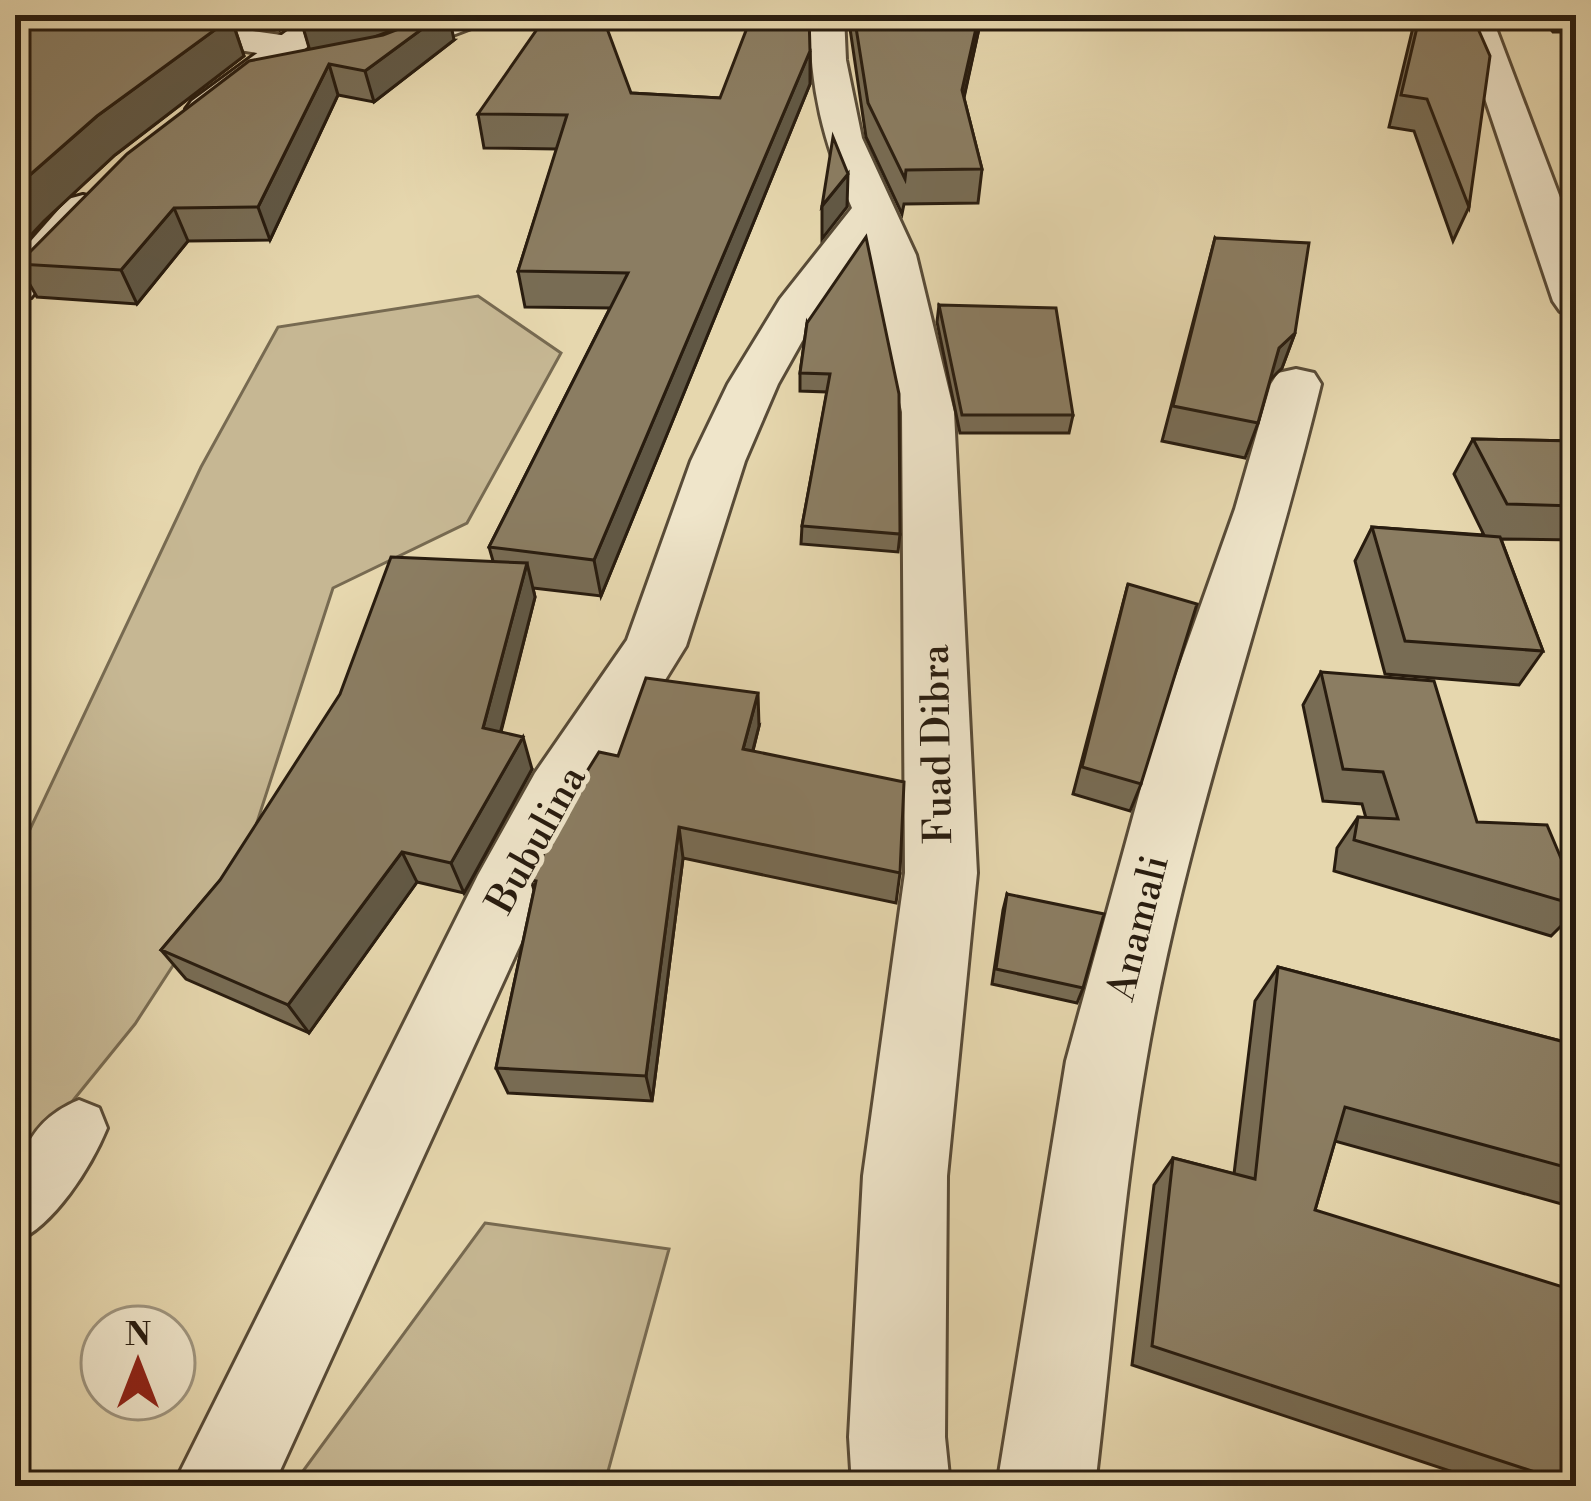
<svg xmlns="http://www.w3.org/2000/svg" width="1591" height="1501" font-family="'Libre Bodoni',serif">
<rect width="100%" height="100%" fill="#e6d7ae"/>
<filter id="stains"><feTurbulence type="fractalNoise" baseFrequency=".00167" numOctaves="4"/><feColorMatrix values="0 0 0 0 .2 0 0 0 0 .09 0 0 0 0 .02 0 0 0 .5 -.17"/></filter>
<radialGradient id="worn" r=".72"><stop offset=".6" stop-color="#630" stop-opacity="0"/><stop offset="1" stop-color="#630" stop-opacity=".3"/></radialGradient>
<path fill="#c6b793" stroke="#776a51" stroke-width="3" d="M478,296L561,353L467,523L333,588L248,850L135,1024L15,1172V861L201,467L278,327Z
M485,1223L669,1249L604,1486H292Z"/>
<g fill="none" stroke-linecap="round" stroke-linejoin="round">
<g stroke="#584b37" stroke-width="6">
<path id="lane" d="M79,1100L99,1108L107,1128C91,1167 54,1226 15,1242C15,1183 13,1127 79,1100Z"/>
</g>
<g stroke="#584b37" stroke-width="6">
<path id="street" d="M443,15H492L487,22L379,63L366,66L348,55L353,47Z
M810,15H844L846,60L862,138L916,255L954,412L977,873L947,1176L945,1437L950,1486H852L849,1437L863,1176L905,873L902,412L867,244L820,309L778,384L745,461L686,646L573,829L273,1486H173L478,875L535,773L627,640L691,461L728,384L780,299L852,208C823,141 810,89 810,15Z
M1165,15H1200L1183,25Z
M1457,15H1491L1576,240V315L1560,311L1553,301Z
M148,16L288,36L306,47L288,58L136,33L131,26L136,19Z
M1296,369L1314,373L1321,384C1266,611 1185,831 1146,1062C1122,1201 1112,1345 1095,1486H997L1066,1061L1158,726L1235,509L1271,384L1278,373Z"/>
</g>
<g stroke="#281c0f" stroke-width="6">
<path id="secondary" d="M309,15H348L218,117H192L186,109L192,101Z
M83,195L98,199L104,208L31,297L15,301V259L68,199Z"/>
</g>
<use href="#lane" fill="#efe5ca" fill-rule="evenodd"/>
<use href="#street" fill="#efe5ca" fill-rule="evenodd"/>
<use href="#secondary" fill="#efe5ca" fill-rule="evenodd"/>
</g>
<path fill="#786c54" stroke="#281c0f" stroke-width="3" d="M15,15H431L375,37L454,40L374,102L338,95L270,240L188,241L137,304L37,297L18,264L310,49L300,17L280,30L233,23L244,56L115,155L44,221L15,252Z
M848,15H982L964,98L982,169L978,203L904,204L902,214L866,137Z
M1416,15H1472L1469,207L1453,241L1414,131L1389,127Z
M1539,15H1576V32H1553Z
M810,51V84L601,596L533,588L535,597L501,732L532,769L464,893L417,882L309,1033L186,979L161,950L493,561L489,547L610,308L525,307L518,271L557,149L484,148L478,114L631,93L720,98Z
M1215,238L1295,333L1282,368L1270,379L1258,423L1245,458L1162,441Z
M939,305L1073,415L1069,433H960L937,322Z
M807,323L900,534L898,552L801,544L802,526L827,392L800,391V373Z
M1473,439L1576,441V540L1501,539L1543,651L1519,685L1385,674L1355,561L1372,527L1484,535L1454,474Z
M1128,584L1141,784L1130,811L1073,794Z
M1321,672L1477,822L1576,894V911L1551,936L1334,871L1337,848L1358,817L1366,818L1362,804L1323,801L1303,705Z
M759,726L753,751L900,873L896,903L683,858L652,1101L508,1093L496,1068L534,890L531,880Z
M1007,894L1083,988L1077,1003L992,984L1003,910Z
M1278,967L1576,1045V1208L1335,1141L1315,1210L1576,1486H1495L1132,1365L1154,1185L1173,1158L1234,1174L1255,1001Z"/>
<path fill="#615845" stroke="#281c0f" stroke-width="3" d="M275,15H431L367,40L310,51L300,17L280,30Z
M441,15H449L454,40L374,102L365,71Z
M979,15H982L958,123L962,90Z
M231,18L244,56L115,155L44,221L15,252V188L97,116Z
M810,51V84L601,596L594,560Z
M329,64L338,95L270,240L258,207Z
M848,174L847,207L822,239V206Z
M174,208L188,241L137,304L121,270Z
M1295,333L1282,368L1267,383L1279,348Z
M527,563L535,597L493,761L483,728Z
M758,693L759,726L745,781L743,749Z
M523,737L532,769L464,893L451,863Z
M679,827L683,858L652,1101L646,1076Z
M402,852L417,882L309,1033L288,1005Z"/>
<path fill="#8b7d62" stroke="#281c0f" stroke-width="3" d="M15,15H211L231,18L97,116L15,188V34L22,28L15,27Z
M435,15H441L365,71L329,64L258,207L174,208L121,270L18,264L127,154L249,61L383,35Z
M547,15H602L631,93L720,98L752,15H809L810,51L594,560L489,547L628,273L518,271L567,115L478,114Z
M854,15H979L962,90L982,169L906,170L905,179L868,103Z
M1420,15H1472L1490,56L1469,207L1427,99L1401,95Z
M833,137L848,174L822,206Z
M866,237L899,394L900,534L802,526L830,374L800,373L807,323Z
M1215,238L1309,243L1295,333L1279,348L1258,423L1173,406Z
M939,305L1056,308L1073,415H962Z
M1473,439L1576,441V506L1507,504Z
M1372,527L1500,537L1543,651L1405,641Z
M391,557L527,563L483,728L523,737L451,863L402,852L288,1005L161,950L220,880L340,694Z
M1128,584L1197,604L1141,784L1082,767Z
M1321,672L1434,681L1477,822L1547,825L1576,894V905L1354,840L1358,817L1398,819L1383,772L1343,769Z
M646,678L758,693L743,749L904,782L900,873L679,827L646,1076L496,1068L536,881L531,880L569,800L599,752L618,756Z
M1007,894L1104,914L1083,988L996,969Z
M1278,967L1576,1045V1170L1345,1107L1315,1210L1576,1291V1486H1545L1544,1475L1152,1346L1173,1158L1255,1179Z"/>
<g text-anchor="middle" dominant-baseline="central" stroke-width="10" stroke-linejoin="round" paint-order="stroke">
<g font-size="39" fill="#281c0f" stroke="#efe5ca">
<text transform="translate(938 744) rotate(-91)">Fuad Dibra</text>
<text transform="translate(537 840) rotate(-61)">Bubulina</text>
<text transform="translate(1139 928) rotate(-76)">Anamali</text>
</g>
</g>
<rect width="1591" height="1501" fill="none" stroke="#e6d7ae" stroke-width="60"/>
<rect x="18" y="18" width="1555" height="1465" fill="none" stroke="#281c0f" stroke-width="6"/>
<rect x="30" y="30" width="1531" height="1441" fill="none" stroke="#281c0f" stroke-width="3"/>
<g transform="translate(138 1363)"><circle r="57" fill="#efe5ca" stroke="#9f957f" stroke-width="3"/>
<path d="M0-9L21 45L0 30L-21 45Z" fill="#8f2418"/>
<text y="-18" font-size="33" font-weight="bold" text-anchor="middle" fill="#281c0f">N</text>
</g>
<rect width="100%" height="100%" filter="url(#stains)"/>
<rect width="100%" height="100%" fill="url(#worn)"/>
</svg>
